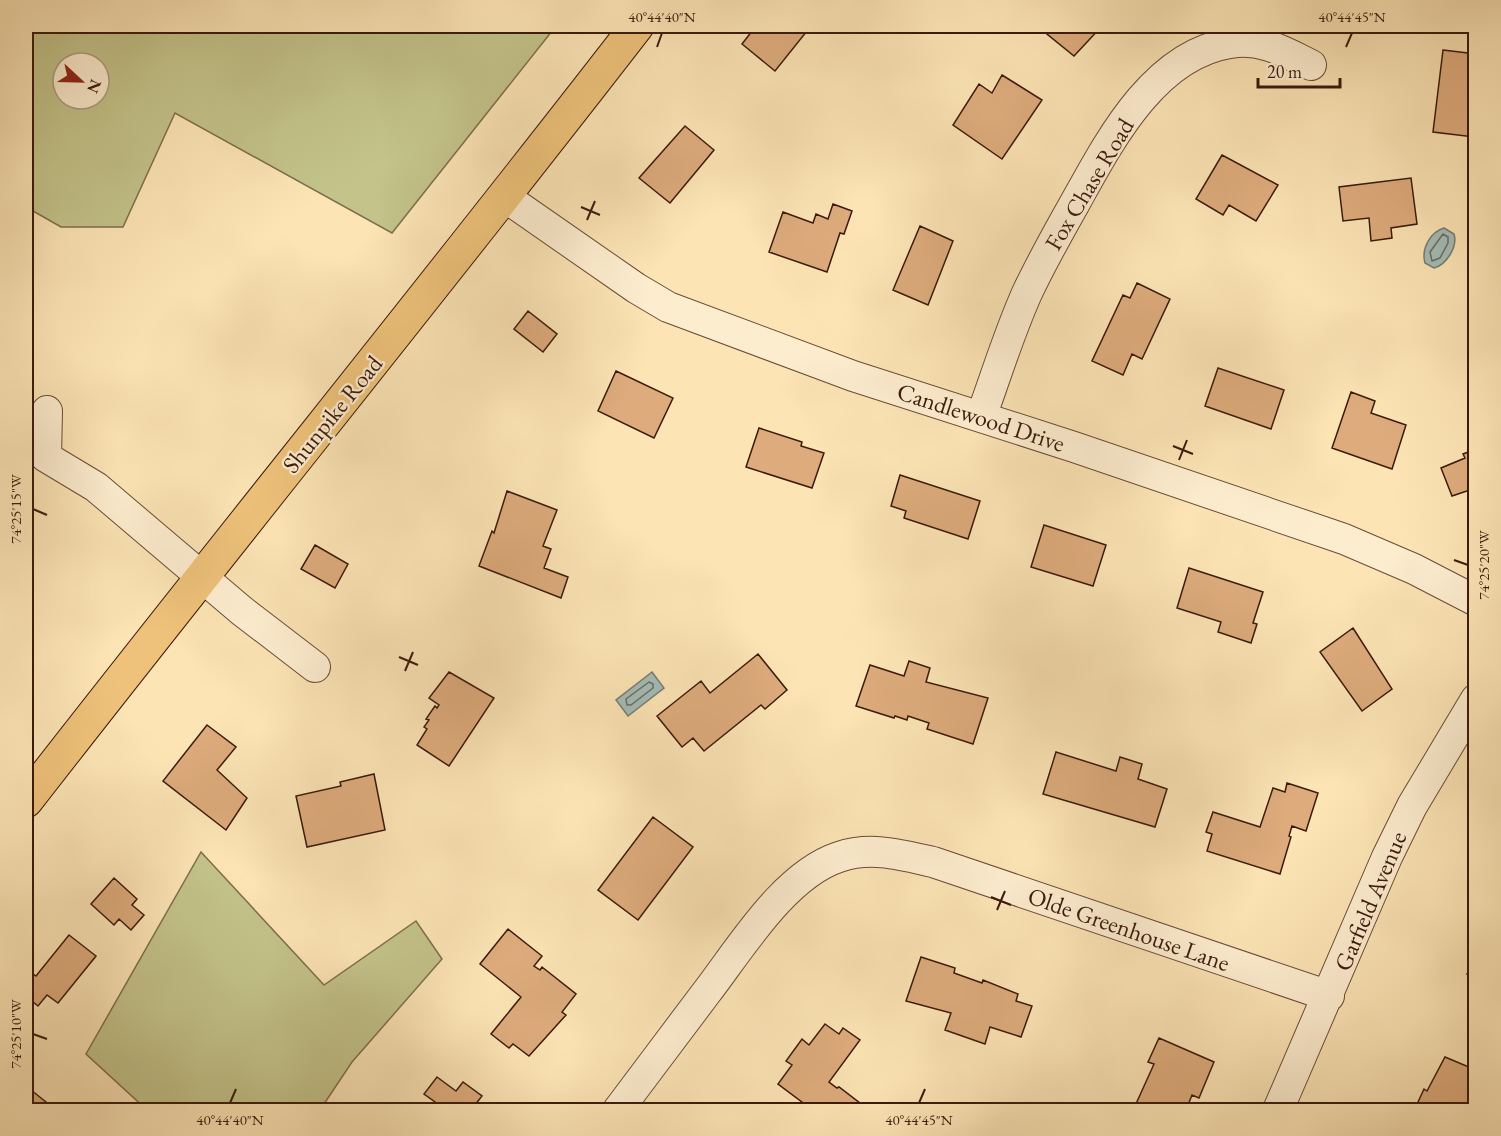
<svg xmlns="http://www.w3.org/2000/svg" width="1501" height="1136" font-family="'EB Garamond',serif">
<rect width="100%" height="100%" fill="#fce4b5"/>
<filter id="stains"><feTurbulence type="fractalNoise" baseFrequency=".00333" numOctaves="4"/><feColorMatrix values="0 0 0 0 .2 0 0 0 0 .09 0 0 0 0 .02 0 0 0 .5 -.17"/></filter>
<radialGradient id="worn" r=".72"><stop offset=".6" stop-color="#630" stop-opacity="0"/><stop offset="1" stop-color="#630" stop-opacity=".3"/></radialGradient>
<path fill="#c3c38a" stroke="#7e6e4c" stroke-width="1.5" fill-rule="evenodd" d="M26,26H556L392,233L175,113L123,227H61L26,207ZM63,63H99V99H63Z
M201,852L324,985L416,921L442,959L352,1062L320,1110H147L86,1054Z"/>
<path fill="#a3bcb7" stroke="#797b73" stroke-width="1.5" d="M1444,228L1454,234C1458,247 1446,265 1434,268L1425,263C1421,249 1430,232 1444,228Z
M652,672L664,688L628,716L616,700Z"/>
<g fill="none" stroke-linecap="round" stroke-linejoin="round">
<path stroke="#6e6b62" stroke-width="1.5" d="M1443,234L1448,237V243L1440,258L1432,261L1430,252Z
M649,682L653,684V688L631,705H627L626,699Z"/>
</g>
<path fill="#ddab7c" stroke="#3a1a0e" stroke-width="1.5" d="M756,26H811L775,71L742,44Z
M1045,26H1102L1074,56L1047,34L1050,30Z
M1443,50L1476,54L1474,137L1433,132Z
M1002,75L1042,100L1002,159L953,125L979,84L992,93Z
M685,126L714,150L670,203L639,178Z
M1222,155L1278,185L1256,221L1229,205L1223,215L1196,199Z
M1411,178L1417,224L1391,228L1392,238L1371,241L1369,218L1343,221L1339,187Z
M833,204L852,211L844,234L840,233L827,272L769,252L783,212L813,223L816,214L828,219Z
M920,226L953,241L928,305L893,290Z
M1137,283L1170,299L1142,359L1132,354L1123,375L1092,361L1123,295L1130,298Z
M528,311L557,334L543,352L514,329Z
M1218,368L1284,390L1271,429L1205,406Z
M616,371L673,398L654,438L598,411Z
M1351,392L1375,401L1371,413L1406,425L1392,469L1332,448Z
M759,428L802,442L801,446L824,453L812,488L746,467Z
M1476,449V488L1452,496L1441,468L1465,458L1463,454Z
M900,475L980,501L968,539L904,518L906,511L891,506Z
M507,491L557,510L543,546L551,549L544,568L568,577L561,598L479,566L492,531L494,533Z
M1044,525L1106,545L1093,586L1031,567Z
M315,545L348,564L335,588L301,569Z
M1189,568L1263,592L1253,623L1257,624L1251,643L1218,632L1221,622L1177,608Z
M1353,628L1392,689L1362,711L1320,652Z
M758,654L787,690L765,709L761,705L704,751L693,738L682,747L657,716L701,681L710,693Z
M909,661L930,668L926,682L988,698L973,744L927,729L929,723L908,716L907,720L895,716L894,718L856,706L870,665L904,676Z
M449,672L494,698L449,766L417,745L427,729L424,727L429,720L426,719L435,706L437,708L439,705L429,698Z
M207,725L236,747L217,770L247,798L226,830L163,781Z
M1056,752L1116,771L1120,757L1142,764L1138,779L1167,789L1155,827L1043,794Z
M374,774L385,830L307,847L296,796L341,786L340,782Z
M1287,783L1318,793L1306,831L1292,826L1289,836L1291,837L1280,874L1207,851L1212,834L1206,832L1213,812L1260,827L1273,788L1285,792Z
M653,817L693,847L638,920L598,890Z
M114,878L137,899L132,905L144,915L131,930L119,919L114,925L91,904Z
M508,929L542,956L534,966L540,970L542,967L576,994L562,1012L566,1015L529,1056L513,1044L509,1048L491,1034L521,997L480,964Z
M69,935L96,956L58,1003L47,995L38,1006L26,996V978L30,972L36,976Z
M1476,952V978L1467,974Z
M921,957L955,968L954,973L982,983L983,980L1018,994L1016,1001L1032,1006L1021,1037L990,1027L985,1044L945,1030L951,1013L906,1001Z
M825,1024L839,1034L843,1028L860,1040L829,1082L837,1088L839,1087L869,1110H819L811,1105L810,1108L778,1084L792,1065L786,1061L802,1039L809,1045Z
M1159,1038L1214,1062L1199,1098L1192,1095L1186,1110H1128L1130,1104L1135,1106L1154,1064L1148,1062Z
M1445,1057L1476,1070V1110H1419L1421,1103L1418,1102L1424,1089L1427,1091Z
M437,1077L456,1091L463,1082L482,1096L475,1105L481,1110H429L435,1102L424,1094Z
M26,1086L56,1110H26Z"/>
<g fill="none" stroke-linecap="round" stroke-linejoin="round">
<g stroke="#6a4c38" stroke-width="32">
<path id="minor" d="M505,197L636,288L668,307L853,376L1074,447L1344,539L1414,569L1476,601
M981,417C996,376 1009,333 1027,293C1042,261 1059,231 1076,201C1110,140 1154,55 1230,43C1260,37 1285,52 1311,65
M46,457L96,487L242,611L315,667
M46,457L47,411
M618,1110C647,1071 677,1032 706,993C740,949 784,875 839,857C871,846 902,855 933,862L1329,996
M1278,1110L1387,857L1412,806L1476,699"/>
</g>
<g stroke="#3a1a0e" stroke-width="35">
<path id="major" d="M26,801C228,541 436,286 637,26"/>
</g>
<use href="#minor" stroke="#fdedcf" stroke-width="30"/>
<use href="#major" stroke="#eec27a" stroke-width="33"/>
</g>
<path fill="none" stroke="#3a1a0e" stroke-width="2" d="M657,47L662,33M1346,47L1352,33M581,207L600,215M587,220L595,201M1173,446L1193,454M1179,460L1187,440M33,509L47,515M1454,560L1468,565M399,657L418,665M405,671L413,652M991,897L1011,905M997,910L1005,891M33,1034L47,1039M230,1103L236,1089M919,1103L925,1089"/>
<g text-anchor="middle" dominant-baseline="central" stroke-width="4.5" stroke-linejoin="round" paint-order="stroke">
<g font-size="24" fill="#3a1a0e" stroke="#fdedcf">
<text transform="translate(1089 184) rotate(-59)">Fox Chase Road</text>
<text transform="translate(332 414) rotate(-51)">Shunpike Road</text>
<text transform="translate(981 417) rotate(18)">Candlewood Drive</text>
<text transform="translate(1370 901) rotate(-67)">Garfield Avenue</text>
<text transform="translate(1129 929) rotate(19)">Olde Greenhouse Lane</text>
</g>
</g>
<rect width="1501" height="1136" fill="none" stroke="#fce4b5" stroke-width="66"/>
<g transform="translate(81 81) rotate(112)"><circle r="28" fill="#fdedcf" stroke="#af9982" stroke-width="1.5"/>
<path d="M0-4.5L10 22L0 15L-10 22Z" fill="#8f2418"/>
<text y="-9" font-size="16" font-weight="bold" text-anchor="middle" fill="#3a1a0e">N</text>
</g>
<path d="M1258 78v9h82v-9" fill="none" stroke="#3a1a0e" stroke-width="3"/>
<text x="1267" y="78" font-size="18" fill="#3a1a0e" stroke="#fdedcf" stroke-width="4.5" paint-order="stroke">20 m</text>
<rect x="33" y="33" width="1435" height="1070" fill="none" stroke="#3a1a0e" stroke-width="2"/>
<g font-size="15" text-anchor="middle" fill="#3a1a0e">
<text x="662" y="22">40°44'40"N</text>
<text x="1352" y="22">40°44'45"N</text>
<text transform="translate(16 509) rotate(-90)" y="5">74°25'15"W</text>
<text transform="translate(1484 565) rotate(-90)" y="5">74°25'20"W</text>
<text transform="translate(16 1034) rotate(-90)" y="5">74°25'10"W</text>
<text x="230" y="1125">40°44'40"N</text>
<text x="919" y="1125">40°44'45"N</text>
</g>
<rect width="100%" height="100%" filter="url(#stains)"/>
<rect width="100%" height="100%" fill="url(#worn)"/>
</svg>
